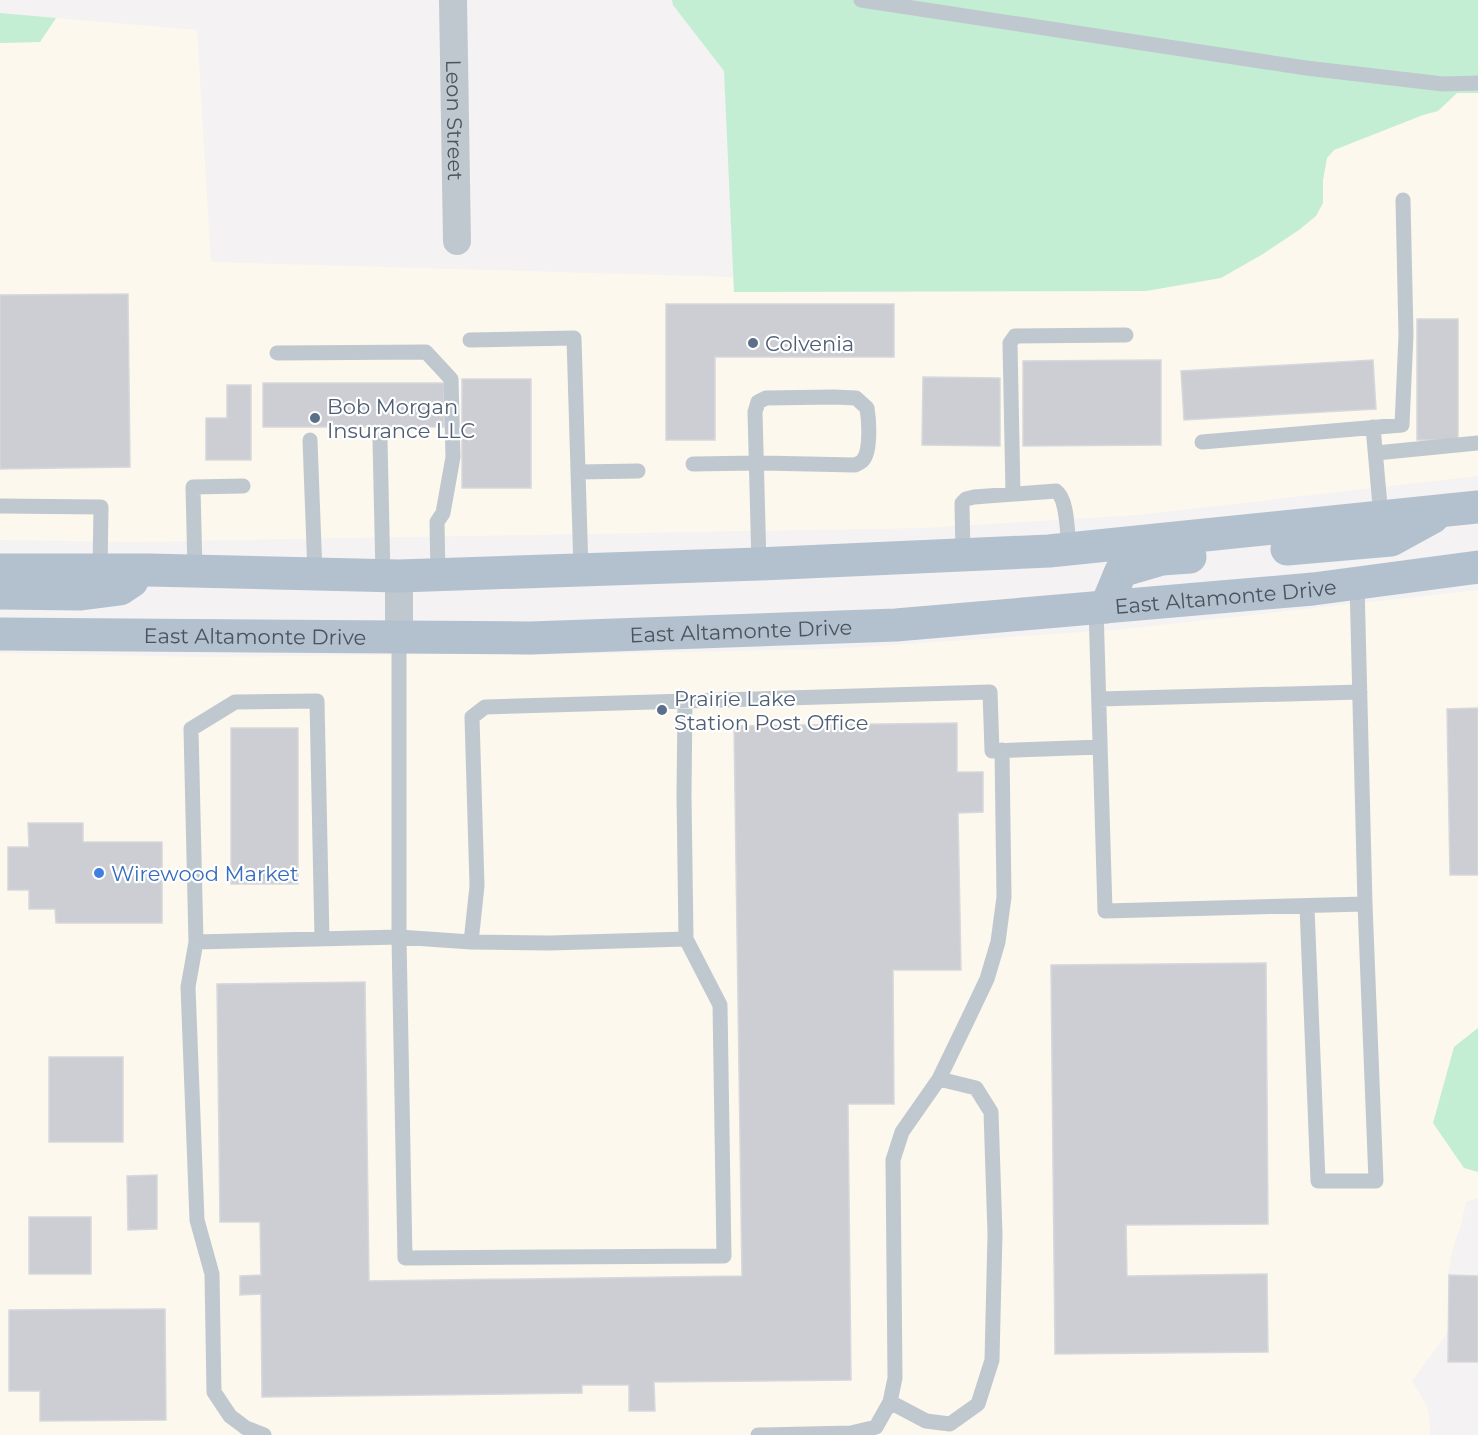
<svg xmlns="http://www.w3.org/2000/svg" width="1478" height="1435" font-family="Montserrat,sans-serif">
<rect width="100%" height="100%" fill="#f4f2f2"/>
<path fill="#fcf8ed" d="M56,18L197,30L211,262L733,277L734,292L1146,291L1221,278L1323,203V180L1327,158L1334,150L1423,115L1438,111L1457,93H1478V476L1138,515L926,528L133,542L0,540V43L40,42Z
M1478,590V1028L1454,1047L1464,1168L1478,1172V1198L1466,1202L1461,1225L1453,1248L1448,1273L1450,1329L1412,1381L1427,1406L1430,1422V1435H0V653L206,657L440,654L530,655L830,649L1114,630Z"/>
<path fill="#c4eed4" d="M672,0H1478V93H1457L1438,111L1423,115L1334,150L1327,158L1323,180V203L1316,216L1299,230L1263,254L1221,278L1146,291L734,292L724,71L673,5Z
M0,13L56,18L40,42L0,43Z
M1478,1028V1172L1464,1168L1433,1123L1454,1047Z"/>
<path fill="#ccced3" stroke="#d6d8dc" stroke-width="1.5" d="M128,294L130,467L0,469V295Z
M666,304H894V357H715V440H666Z
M1417,319H1458V440H1417Z
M1161,360V445L1023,446V361Z
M1373,360L1376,409L1184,420L1181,371Z
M923,377L1000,378V446L922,445Z
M462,379H531V488H462Z
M263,383H444V427H263Z
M227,385H251V460H206V418H227Z
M1478,708V875H1450L1447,709Z
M957,723V772H983V812L958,813L961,970H893L894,1104H848L851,1380L654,1382L655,1411H629V1385H582V1393L262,1397L261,1294L240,1295V1276L261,1275L260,1222H220L217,984L365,982L369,1281L742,1276L734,726Z
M231,728H298V884H231Z
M28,823H83V842H162V923H56L55,909H29V890H8V847H29Z
M1266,963L1268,1224L1126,1225L1127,1276L1267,1274L1268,1352L1055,1354L1051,965Z
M49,1057H123V1142H49Z
M157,1175V1229L128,1230L127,1176Z
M29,1217H91V1274H29Z
M1449,1275L1478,1276V1362H1448Z
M165,1309L166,1420L40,1421V1391H9V1310Z"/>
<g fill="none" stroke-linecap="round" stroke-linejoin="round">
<path stroke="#c0c8cf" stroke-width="15" d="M861,0L1306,68L1443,84L1478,83
M470,340L574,338L581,570
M277,353L426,352L451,379L453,457L443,513L437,522L438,575
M1373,427L1381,517
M310,440L315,574
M380,440L383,576
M1202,442L1402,425L1406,335L1403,200
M1376,453L1478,443
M693,464L757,463L855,465C857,464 862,462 863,460C871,451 869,420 867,408L856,398L834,397L766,398L758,402L755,412L759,564
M578,472L638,471
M1013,494L1010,343L1015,336L1126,335
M0,506L101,507L100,570
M963,555L962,503L966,499L974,497L1056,491C1068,499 1067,534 1069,548
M195,571L193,487L243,486
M1096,608L1105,911L1365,904L1357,583
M399,637V937L471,942L477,886L472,717L485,707L990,692L992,751L1100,747
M1099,699L1360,692
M1307,907L1318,1181H1376L1365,904
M322,939L317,701L235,702L191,729L196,942L399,937L405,1258L724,1256L720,1005L686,939
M196,942L188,987L197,1220L212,1274L214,1392L230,1416L246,1428L264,1435
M471,942L550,943L686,939L684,795L685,701
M890,1402L926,1421L950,1424L978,1404L992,1360L995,1234L991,1112L976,1088L939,1079
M758,1435L851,1433L876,1427L890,1402L895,1378L893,1160L902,1132L939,1079L968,1019L987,979L998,942L1004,897L1002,750"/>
<g stroke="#c0c8cf" stroke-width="28">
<path id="s1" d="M453,0L457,241"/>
<path d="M399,576V637"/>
</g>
<g stroke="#b3c0ce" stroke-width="33">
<path d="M1287,549L1391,540L1433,517"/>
<path d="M0,570H149L399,576L759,564L1049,551L1478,507"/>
<path d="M0,593L81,594L120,589L132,581"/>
<path d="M1106,607L1121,571L1162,559L1190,557"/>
<path id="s2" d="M0,634L530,638L896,625L1313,589L1478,567"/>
</g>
</g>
<g fill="#5c6f8a" stroke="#fff" stroke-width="2">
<circle cx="753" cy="343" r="6"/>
<circle cx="315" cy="418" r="6"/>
<circle cx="662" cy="710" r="6"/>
</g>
<circle fill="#3f7fe0" stroke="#fff" stroke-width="2" cx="99" cy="873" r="6"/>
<g text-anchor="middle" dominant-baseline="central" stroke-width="4.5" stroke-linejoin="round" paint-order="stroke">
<g font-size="21" fill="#4a545e" stroke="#fff">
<text stroke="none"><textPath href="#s1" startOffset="120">Leon Street</textPath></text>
<text stroke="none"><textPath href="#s2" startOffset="1227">East Altamonte Drive</textPath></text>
<text stroke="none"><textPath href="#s2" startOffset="741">East Altamonte Drive</textPath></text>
<text stroke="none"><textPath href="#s2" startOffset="255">East Altamonte Drive</textPath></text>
</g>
<g font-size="21" fill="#4e5e75" stroke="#fff" text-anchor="start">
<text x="765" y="343">Colvenia</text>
<text x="327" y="406">Bob Morgan<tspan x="327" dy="24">Insurance LLC</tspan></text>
<text x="674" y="698">Prairie Lake<tspan x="674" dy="24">Station Post Office</tspan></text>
</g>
<g font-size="21" fill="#366cbe" stroke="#fff" text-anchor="start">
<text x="111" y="873">Wirewood Market</text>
</g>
</g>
</svg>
